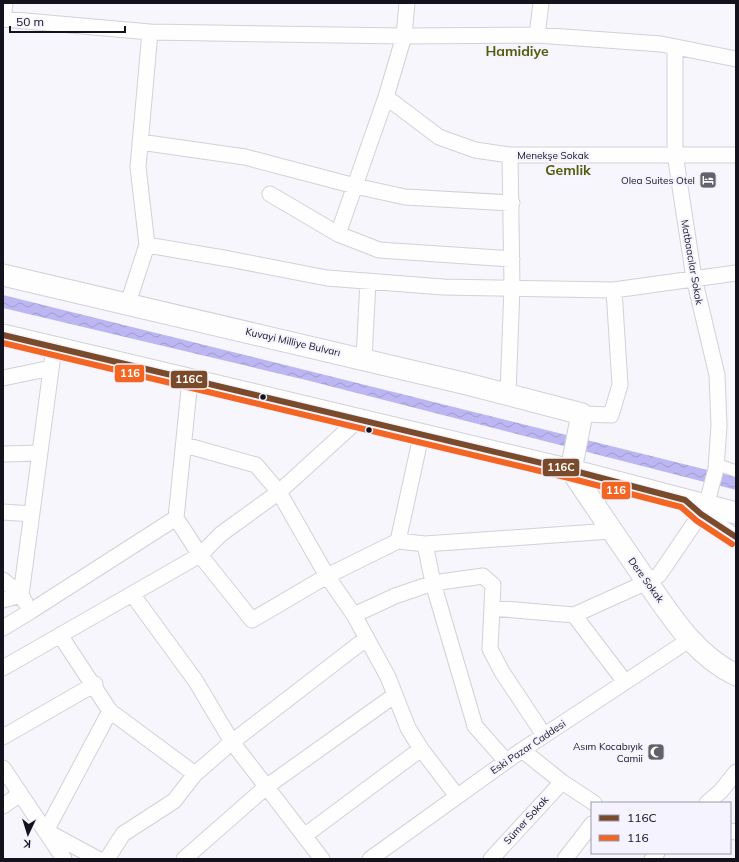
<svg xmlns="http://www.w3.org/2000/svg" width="739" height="862" font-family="Mulish,sans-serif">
<defs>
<pattern id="water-waves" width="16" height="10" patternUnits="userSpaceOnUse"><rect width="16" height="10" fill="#bcb6f2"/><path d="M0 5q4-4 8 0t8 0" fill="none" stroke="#a19ccf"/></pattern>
</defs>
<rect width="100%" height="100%" fill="#f6f6fc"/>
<path fill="url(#water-waves)" d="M3,295L736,477V490L306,380L3,308Z"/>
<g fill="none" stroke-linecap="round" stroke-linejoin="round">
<g stroke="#d1d1d8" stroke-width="13">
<path id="pedestrian" d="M716,464L736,471"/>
</g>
<g stroke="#d1d1d8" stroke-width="17">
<path id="minor" d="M3,19L150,32L404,36L537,35L661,44L736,59
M3,19L5,3
M537,35L541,3
M386,97L439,137L475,150L510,155H736
M140,142L245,157L355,186L405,197L512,203
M270,194L338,234L379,250L512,259
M338,234L386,97L404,36L407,3
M147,245L229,259L327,278L443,287L614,290L736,273
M128,303L147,245L138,167L150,32
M364,359L368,281
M3,378L51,368
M508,394L512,287L510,155
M582,414L611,415L620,385L614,290
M185,445L256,465L279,492L327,576L354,615L388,677L408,728L421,749L457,796
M3,454L40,453
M693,507L736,537
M3,512L32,514
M176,518L190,380
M398,541L421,436
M425,544L433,583L475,726L506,761
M3,580L21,595L25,602
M132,594L195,680L232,742L322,859
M3,600L21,595L54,347
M492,608L574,615L647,582L659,575L706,506L716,469L719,425L717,375L694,278L675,154V47
M354,615L395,596L433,583L483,576L493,585L490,649L502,672L544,735
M574,615L625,682
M3,628L31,611L176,518L200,555L252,620L327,576L398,541L425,544L611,531
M60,635L110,711L195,774
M3,668L200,555L221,534L279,492L358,420
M3,737L95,684
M522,750L562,782L594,803
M3,768L64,859
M707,803L721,791L736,772
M3,806L20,794
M730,831L736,832
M304,836L421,749
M98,859L46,831L110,711
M107,859L123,834L174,801L195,774L232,742L367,638
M184,859L266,787L395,695
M370,859L522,750L689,640
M491,859L562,782
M565,859L592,824
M652,859L657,853"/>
</g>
<g stroke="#d1d1d8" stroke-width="23">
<path id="secondary" d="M3,275L467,384L582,414L571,470
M3,335L571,470L736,513
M571,470C595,506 619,541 643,576C670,614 693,654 736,675"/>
</g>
<use href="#pedestrian" stroke="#fefeff" stroke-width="11"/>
<use href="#minor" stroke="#fefeff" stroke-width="15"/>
<use href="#secondary" stroke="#fefeff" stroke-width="21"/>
<g stroke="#f4f3ff" stroke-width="9">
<path id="bus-1" d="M3,335L571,470L685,500L701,514L736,537"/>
</g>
<g stroke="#f4f3ff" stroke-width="9">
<path id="bus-2" d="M3,343L569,478L681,507L697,521L732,544"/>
</g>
<use href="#bus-1" stroke="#7a4b2a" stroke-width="6"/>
<use href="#bus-2" stroke="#f26522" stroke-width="6"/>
</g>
<defs>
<g id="hotel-square" transform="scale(0.9)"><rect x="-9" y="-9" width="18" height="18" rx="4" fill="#63626b" stroke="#f4f3ff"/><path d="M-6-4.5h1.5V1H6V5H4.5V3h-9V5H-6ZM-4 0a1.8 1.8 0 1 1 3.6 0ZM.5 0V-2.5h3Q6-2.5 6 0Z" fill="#fff"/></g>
<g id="mosque-square" transform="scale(0.9)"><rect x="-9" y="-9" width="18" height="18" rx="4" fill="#63626b" stroke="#f4f3ff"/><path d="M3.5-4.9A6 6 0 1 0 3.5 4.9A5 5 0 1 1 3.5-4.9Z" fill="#fff"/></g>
</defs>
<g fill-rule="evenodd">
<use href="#hotel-square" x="708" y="180"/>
<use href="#mosque-square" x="656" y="752"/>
</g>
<g fill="#14131d" stroke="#f4f3ff" stroke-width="1.5">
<circle cx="263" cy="397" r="3.5"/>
<circle cx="369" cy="430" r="3.5"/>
</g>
<g text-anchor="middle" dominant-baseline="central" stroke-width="4" stroke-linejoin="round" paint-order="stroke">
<g font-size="10" fill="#14131d" stroke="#f4f3ff">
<text x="553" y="155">Menekşe Sokak</text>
<text transform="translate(692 262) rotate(80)">Matbaacılar Sokak</text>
<text transform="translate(293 342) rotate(13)">Kuvayi Milliye Bulvarı</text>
<text transform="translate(646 580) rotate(54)">Dere Sokak</text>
<text transform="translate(528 747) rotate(-34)">Eski Pazar Caddesi</text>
<text transform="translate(526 820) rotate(-48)">Sümer Sokak</text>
</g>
<g font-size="10" fill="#14131d" stroke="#f4f3ff" text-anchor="end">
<text x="695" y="180">Olea Suites Otel</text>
<text x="643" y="746">Asım Kocabıyık<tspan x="643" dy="12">Camii</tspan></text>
</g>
<g font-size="14" font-weight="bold" fill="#555d08" stroke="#f4f3ff">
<text x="517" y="51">Hamidiye</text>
<text x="568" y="170">Gemlik</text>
</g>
</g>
<g stroke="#f4f3ff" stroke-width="1.5">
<rect x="114" y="364" width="31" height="19" rx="4" fill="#f26522"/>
<rect x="170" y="370" width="38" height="19" rx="4" fill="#7a4b2a"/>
<rect x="542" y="458" width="38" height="19" rx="4" fill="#7a4b2a"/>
<rect x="601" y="481" width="30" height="19" rx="4" fill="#f26522"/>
</g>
<g font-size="11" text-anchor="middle" font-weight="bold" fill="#fff">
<text x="130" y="377">116</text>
<text x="189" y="383">116C</text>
<text x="561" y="471">116C</text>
<text x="616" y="494">116</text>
</g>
<rect width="739" height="862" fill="none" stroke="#14131d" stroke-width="8"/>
<rect x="591" y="802" width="140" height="52" fill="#f4f3ff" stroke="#9a99a5"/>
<rect x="599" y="815" width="20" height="6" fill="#7a4b2a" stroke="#9a99a5"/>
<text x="627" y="822" font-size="12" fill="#14131d">116C</text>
<rect x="599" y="835" width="20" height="6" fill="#f26522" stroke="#9a99a5"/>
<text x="627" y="842" font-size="12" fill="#14131d">116</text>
<g transform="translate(28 834) rotate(184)" stroke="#f4f3ff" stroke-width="3" paint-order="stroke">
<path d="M0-3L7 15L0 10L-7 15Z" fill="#14131d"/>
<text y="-6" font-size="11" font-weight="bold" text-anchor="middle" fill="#14131d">K</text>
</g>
<path d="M10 26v6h115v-6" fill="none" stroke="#14131d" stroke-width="2"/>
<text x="16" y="26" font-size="12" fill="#14131d" stroke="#f4f3ff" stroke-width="3" paint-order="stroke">50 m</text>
</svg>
